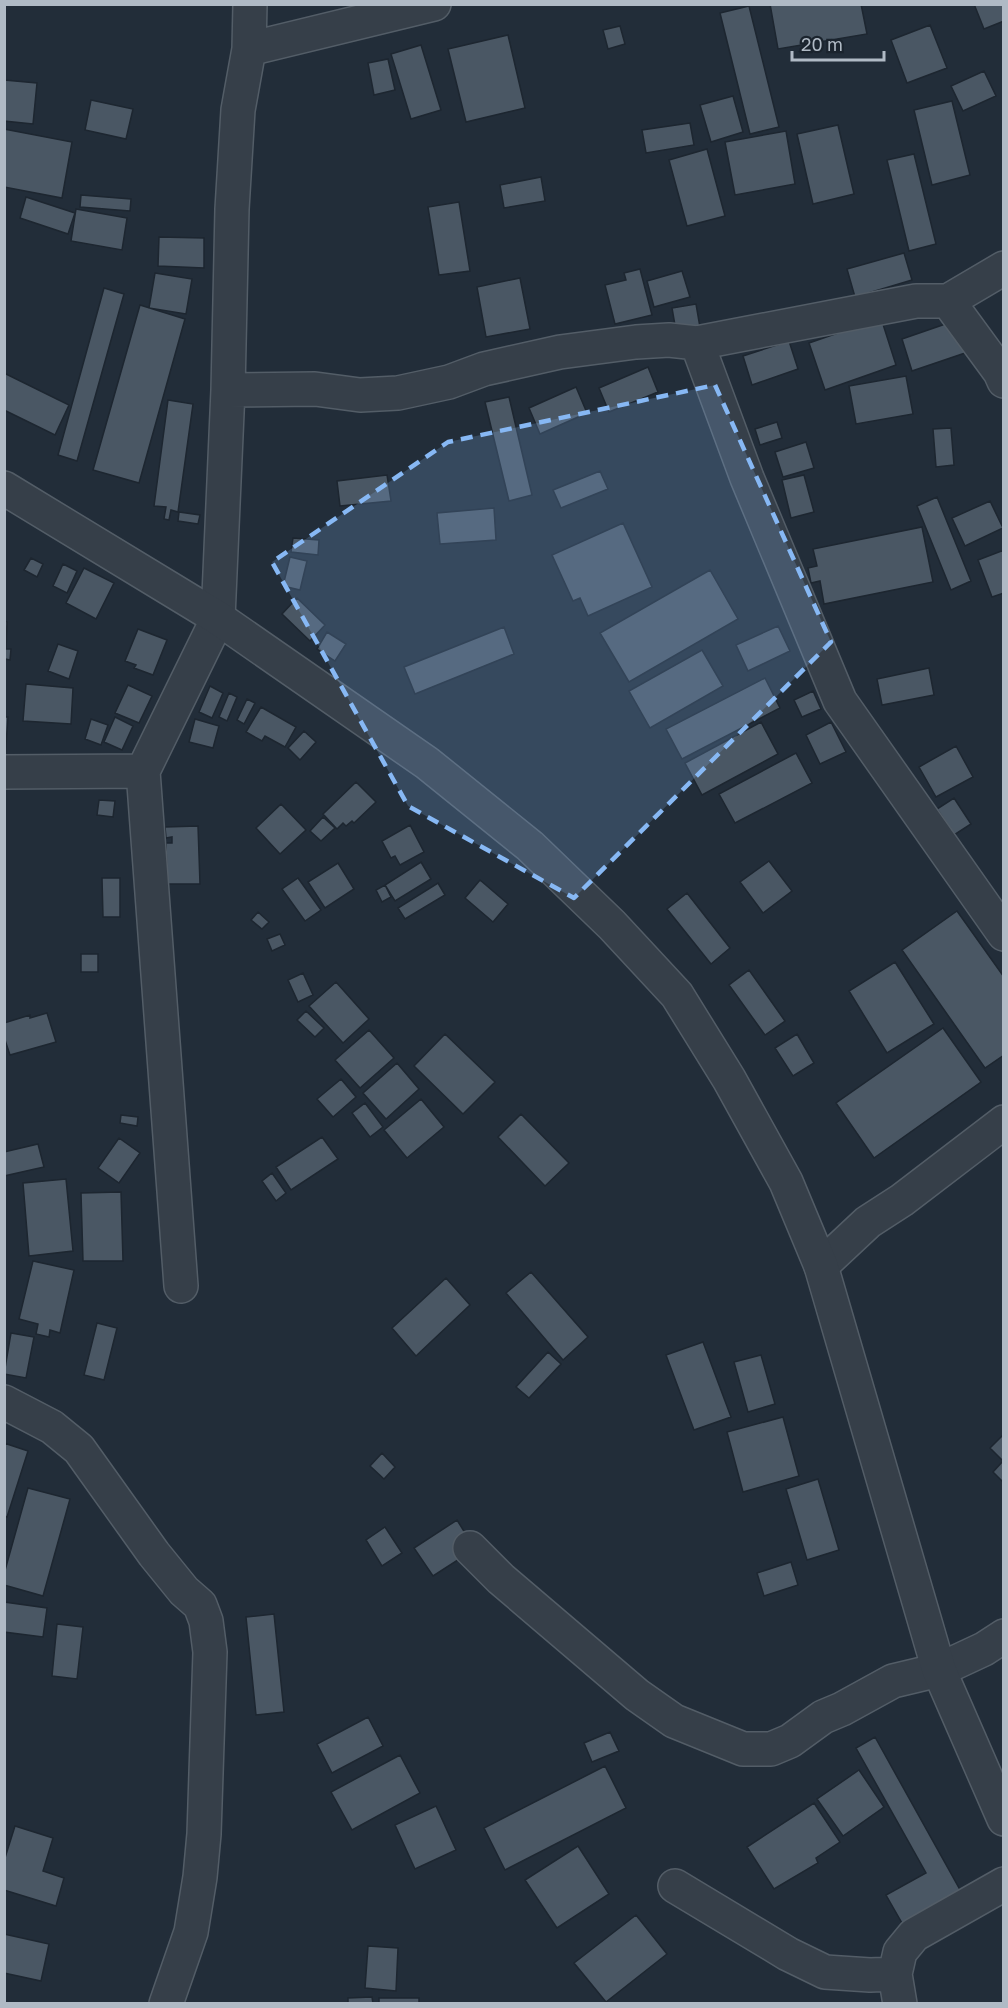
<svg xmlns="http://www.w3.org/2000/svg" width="1008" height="2008" font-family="'Golos Text',sans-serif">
<rect width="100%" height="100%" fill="#222d39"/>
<path fill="#4a5764" stroke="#1d2630" stroke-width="1.5" d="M770,4H861L867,34L778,49Z
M974,4H1004V21L984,29Z
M749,6L779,127L750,134L720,13Z
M930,25L947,68L907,83L891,40Z
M620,26L625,44L608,49L603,30Z
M508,35L525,108L466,122L448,49Z
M421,45L441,110L411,119L391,54Z
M388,59L395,90L374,95L368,63Z
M984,71L996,96L963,111L951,86Z
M4,80L37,83L33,124L4,121Z
M733,96L743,132L711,142L700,105Z
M91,100L133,109L126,139L85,130Z
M952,101L970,175L932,185L914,110Z
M690,123L694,145L646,153L642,130Z
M838,125L854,194L813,204L797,134Z
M4,129L72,142L62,198L4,187Z
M786,131L795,184L735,195L725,142Z
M707,149L725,216L687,226L669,160Z
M914,154L936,244L909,251L887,160Z
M541,177L545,201L504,208L500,185Z
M81,195L131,199L130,211L80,207Z
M26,197L75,213L68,234L20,218Z
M459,202L470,271L439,275L428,207Z
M76,209L127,218L122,250L71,241Z
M159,237L204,238V268L158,266Z
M904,253L912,280L855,297L847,269Z
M640,269L652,315L615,324L605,285L626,280L624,273Z
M682,271L690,297L654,307L647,281Z
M155,273L192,279L186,314L149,308Z
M520,278L530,329L486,337L477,287Z
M104,288L124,294L77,461L58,455Z
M696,304L701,333L677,337L672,308Z
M140,305L185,319L139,483L93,470Z
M881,318L896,365L825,390L809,343Z
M957,320L968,352L912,371L902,339Z
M789,341L798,369L752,385L743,356Z
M648,367L658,392L609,412L599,388Z
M4,373L69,405L55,435L4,410Z
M906,376L913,414L856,424L849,386Z
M576,387L587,413L540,434L529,408Z
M509,397L532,495L509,501L485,402Z
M168,400L193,404L178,512L171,510L169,520L164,519L166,507L154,506Z
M777,422L782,438L760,445L755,429Z
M951,428L954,465L936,467L933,429Z
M806,442L814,468L783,477L775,452Z
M600,471L608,489L561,508L553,490Z
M387,475L391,501L340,506L337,481Z
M804,475L814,512L791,518L782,480Z
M937,497L971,581L951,590L917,506Z
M990,501L1003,528L965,546L952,518Z
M494,508L496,540L440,544L437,513Z
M179,512L200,515L198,524L178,521Z
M623,523L652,587L588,616L580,598L573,601L552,555Z
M922,527L933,582L824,604L820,581L811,583L808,568L817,566L813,549Z
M293,538L319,540L318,555L291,552Z
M1004,550V593L992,597L978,560Z
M290,557L307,561L300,590L283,586Z
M31,558L43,564L37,577L24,570Z
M63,564L77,571L67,593L53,586Z
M84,568L114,583L96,619L66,603Z
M710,570L738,619L629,682L600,633Z
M297,598L325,625L310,641L282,614Z
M4,621L7,622L6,649H11L10,660L5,659L4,673Z
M778,626L790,651L748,671L736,645Z
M504,627L514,654L415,694L404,667Z
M138,629L167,640L153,675L134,668L136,665L125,661Z
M327,632L346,644L335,661L317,649Z
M58,644L78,651L69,679L48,671Z
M702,650L723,686L650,728L629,691Z
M929,668L934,695L882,705L877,679Z
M765,678L780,708L682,759L666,729Z
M26,684L73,688L71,724L23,721Z
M128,685L152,696L139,723L115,713Z
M210,686L223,693L212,718L199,712Z
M813,691L821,709L802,717L794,700Z
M229,693L237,697L227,721L219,717Z
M247,699L255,703L244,724L237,720Z
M261,707L296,727L285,747L265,736L262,741L246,732Z
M4,717H8L5,758H4Z
M115,717L133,726L122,750L104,742Z
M91,719L108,725L101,745L85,739Z
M195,719L219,726L213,748L189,742Z
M761,722L778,754L702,795L685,763Z
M831,722L846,752L820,764L806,735Z
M304,731L316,742L300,760L288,748Z
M956,746L973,777L936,797L919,767Z
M796,753L812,783L735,823L719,794Z
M356,782L376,802L354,823L352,821L346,826L343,823L337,829L323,814Z
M954,798L971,824L954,835L937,809Z
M99,800L115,801L113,817L97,815Z
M281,804L306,830L280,854L256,828Z
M323,817L335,828L321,841L310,831Z
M410,825L424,852L400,865L395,856L391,858L382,841Z
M198,826L200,884H167L166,843H172V837L166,838L165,827Z
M769,861L792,891L763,913L740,882Z
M421,862L431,879L395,901L385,885Z
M338,863L354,889L325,908L308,882Z
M102,878H120V917H103Z
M298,878L321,910L305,921L282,889Z
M480,880L508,904L493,922L465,898Z
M438,883L445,895L405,919L398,908Z
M385,885L391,897L382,902L376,890Z
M687,893L730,948L711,964L667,909Z
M957,911L1004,977V1055L985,1068L902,950Z
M258,912L269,922L262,929L251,920Z
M280,934L285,945L272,951L267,939Z
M81,954H98V972H81Z
M895,962L934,1024L887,1053L849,991Z
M749,970L785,1021L765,1035L729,985Z
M303,973L313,995L298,1002L288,980Z
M336,982L369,1019L343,1043L309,1006Z
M306,1011L324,1028L315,1037L297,1020Z
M47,1013L56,1042L10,1055L4,1037V1023L30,1015V1018Z
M943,1028L981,1082L874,1158L836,1103Z
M369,1030L394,1058L360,1088L335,1060Z
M445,1034L495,1082L463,1114L414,1066Z
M797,1034L814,1063L793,1076L775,1048Z
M397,1063L419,1089L386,1119L363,1093Z
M341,1079L356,1097L333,1117L317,1099Z
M421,1099L444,1127L407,1158L384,1130Z
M365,1103L383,1127L370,1137L352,1113Z
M521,1114L569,1163L545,1186L498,1137Z
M121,1115L138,1117L137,1126L120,1123Z
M322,1137L338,1159L291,1190L276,1167Z
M119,1138L140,1153L119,1183L98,1168Z
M38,1144L44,1167L4,1176V1152Z
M272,1173L286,1193L276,1201L262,1181Z
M66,1179L73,1251L29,1256L23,1183Z
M121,1192L123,1261H83L81,1193Z
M33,1261L74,1270L60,1333L50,1330L49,1337L36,1334L38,1324L19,1319Z
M531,1272L588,1337L563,1360L506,1293Z
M446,1278L470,1305L416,1356L392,1328Z
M97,1323L117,1328L104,1380L84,1375Z
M11,1333L34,1337L26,1378L4,1374Z
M703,1342L731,1417L694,1430L666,1355Z
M548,1352L561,1364L529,1398L516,1387Z
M761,1355L775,1404L748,1412L734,1362Z
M783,1417L799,1476L743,1492L727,1432Z
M1004,1434V1483L993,1472L1003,1461L990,1448Z
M4,1443L28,1451L7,1517L4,1516Z
M382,1453L395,1467L384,1479L370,1466Z
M818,1479L839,1550L807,1560L786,1489Z
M28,1488L70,1499L43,1596L4,1585V1574Z
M457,1520L475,1549L433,1576L414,1548Z
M385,1527L402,1553L382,1566L366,1540Z
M791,1562L798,1585L764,1596L757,1573Z
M4,1602L47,1608L43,1637L4,1632Z
M274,1614L284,1712L256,1715L246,1617Z
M57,1624L83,1627L77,1679L52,1676Z
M368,1717L383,1746L332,1773L317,1744Z
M610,1732L619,1751L592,1762L584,1743Z
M875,1737L964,1897L906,1930L886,1895L926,1873L856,1748Z
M400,1755L420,1793L352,1830L331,1792Z
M605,1766L626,1808L505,1870L484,1828Z
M859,1770L884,1807L843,1836L817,1799Z
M814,1803L840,1842L816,1858L818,1863L774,1889L747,1847Z
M436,1806L456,1850L415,1869L395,1825Z
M15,1826L53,1838L43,1871L64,1878L56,1906L4,1890V1861Z
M578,1846L609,1894L557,1928L525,1880Z
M636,1915L667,1954L606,2002L574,1963Z
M4,1934L49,1944L41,1981L4,1973Z
M368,1946L398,1948L396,1991L365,1988Z
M372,1997L373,2004H348V1998Z
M379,1998H419V2004H379Z"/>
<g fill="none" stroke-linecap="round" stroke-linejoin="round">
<g stroke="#535d67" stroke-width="36">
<path id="minor" d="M249,49L434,4
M948,301L1000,372L1004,381
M697,343L747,478L840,701L1004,934
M228,390L315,389L360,395L398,393L449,382L484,369L560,352L636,342L669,340L697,343L916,301H948L1004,268
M4,772L143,771
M821,1266L868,1222L902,1200L1004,1122
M181,1286L143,771L218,618L228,390L232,209L238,110L249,49L250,4
M4,1402L52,1427L79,1449L154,1554L184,1591L200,1605L206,1621L210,1652L204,1834L200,1877L191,1932L166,2004
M470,1548L501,1579L637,1695L674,1721L743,1749H771L790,1741L823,1717L842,1709L893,1681L939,1670L984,1649L1004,1636
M675,1886L788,1954L825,1972L870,1975L895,1974
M900,2004L895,1974L900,1952L914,1935L1004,1884"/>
</g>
<g stroke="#535d67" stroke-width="36">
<path id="tertiary" d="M4,488L218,618L427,763L530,846L612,925L677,995L729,1079L786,1182L821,1266L939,1670L1004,1819"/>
</g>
<use href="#minor" stroke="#363f49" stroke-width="33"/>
<use href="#tertiary" stroke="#363f49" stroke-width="33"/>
</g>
<path fill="#87b8f4" fill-opacity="0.2" stroke="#87b8f4" stroke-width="4.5" stroke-dasharray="12 8" stroke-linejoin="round" d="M715,385L831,642L574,898L408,806L272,562L448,442Z"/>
<rect width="1008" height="2008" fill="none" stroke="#b0bac5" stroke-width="12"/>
<path d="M792 51v9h92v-9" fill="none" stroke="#b0bac5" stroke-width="3"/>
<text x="801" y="51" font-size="18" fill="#b0bac5" stroke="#1b242e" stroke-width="4.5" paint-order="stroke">20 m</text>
</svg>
